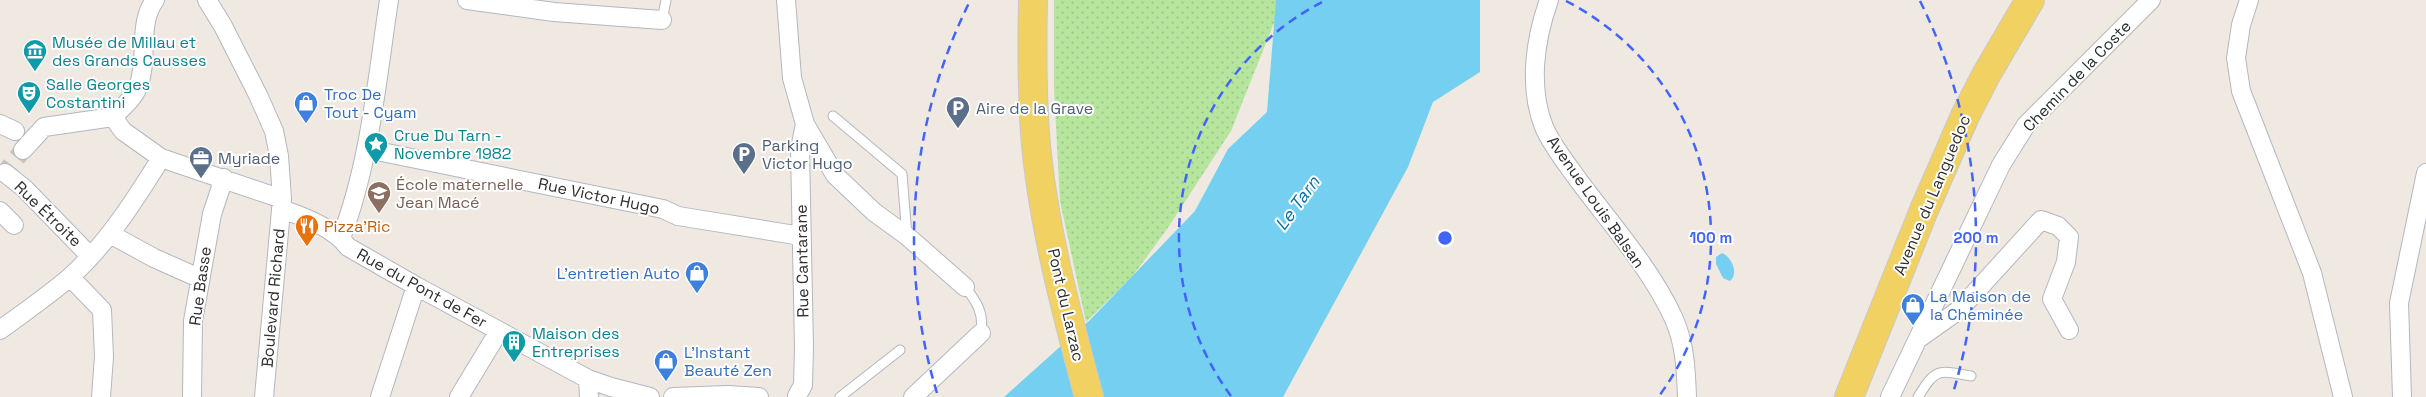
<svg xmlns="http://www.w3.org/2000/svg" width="2426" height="397" font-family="'Space Grotesk',sans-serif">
<defs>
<pattern id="grass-dots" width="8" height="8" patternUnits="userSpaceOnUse" patternTransform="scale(1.25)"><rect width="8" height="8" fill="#b6e59e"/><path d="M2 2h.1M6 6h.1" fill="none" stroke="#9dc588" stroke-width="1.8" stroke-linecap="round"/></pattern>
</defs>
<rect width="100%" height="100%" fill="#efe9e1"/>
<path fill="url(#grass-dots)" d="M1054,0H1283L1231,131L1167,229L1132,277L1086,322L1060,201L1054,88Z"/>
<path fill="#75cff0" d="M1276,0H1480V72L1433,102L1408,167L1283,397H1004L1090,320L1195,211L1228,149L1267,112Z
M1722,253C1732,257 1739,274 1730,281L1723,278L1716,264V257Z"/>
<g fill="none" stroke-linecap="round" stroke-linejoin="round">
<path stroke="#c8c4bd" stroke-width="18" stroke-dasharray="18 9" stroke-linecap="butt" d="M0,179L23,150"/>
<g stroke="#b4b7c1" stroke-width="11">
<path id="lane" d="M662,20L666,0
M833,116L902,174L907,236
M965,287C977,302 984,313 981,333
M840,397L900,350
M1918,397C1936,368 1937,370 1971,376"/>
</g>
<g stroke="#b4b7c1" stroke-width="20">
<path id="street" d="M207,0L223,26L258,95L274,131L279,156L282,199L264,397
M467,0L554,12L662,20
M786,0L792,78L805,124L835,175L874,212L907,236L965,287
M1549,0C1535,39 1528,87 1544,127C1552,146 1567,164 1579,181C1611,224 1652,270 1674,319C1685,344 1686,370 1687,397
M2249,0L2241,25L2236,58L2241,91L2312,273L2343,397
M113,117C121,109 134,98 138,87C149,59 137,24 155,0
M0,124L15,131
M367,149L663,209L678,216L801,236
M23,150L44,127L113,117L123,131L161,158L282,199
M5,173L24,188L90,256
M281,209C303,216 334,228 348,247L416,286L588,379L611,387L650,397
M0,211L14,225
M110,234L154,258L199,278
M341,238C370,163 377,79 389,0
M70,277L102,310L104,357L101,397
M0,330C23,313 48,296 70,277C107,244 135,200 161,158
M1918,339L1959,310L2041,220L2058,226L2069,237L2066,262L2052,299L2069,330
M588,379L589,397
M797,396L803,385L804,348L800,149L805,124
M192,397L193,321L212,214L224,178
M380,397L416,286
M459,397L499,331
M673,397L728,395L759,397
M913,397L981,333
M1890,397L2001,165L2026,125L2151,0
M2402,397L2399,303L2426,173"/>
</g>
<g stroke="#c9c9c9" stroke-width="30">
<path id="primary" d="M1033,0C1032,44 1032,89 1035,133C1042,222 1066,311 1089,397
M1849,397L1924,210L1965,116L1986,75L2030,0"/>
</g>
<use href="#lane" stroke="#fff" stroke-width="9"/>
<use href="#street" stroke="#fff" stroke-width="18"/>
<use href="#primary" stroke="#f2d163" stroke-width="28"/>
</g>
<g fill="none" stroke="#4264fb" stroke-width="2.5" stroke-dasharray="9 6">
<path d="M1231 396A266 266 0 0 1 1324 1M1566 1A266 266 0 0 1 1659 396"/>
<path d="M937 393A531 531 0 0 1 970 1M1920 1A531 531 0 0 1 1953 393"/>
</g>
<defs>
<g id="museum-pin" transform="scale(1.25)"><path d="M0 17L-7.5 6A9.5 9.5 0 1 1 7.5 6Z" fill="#0f9aa8" stroke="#fff"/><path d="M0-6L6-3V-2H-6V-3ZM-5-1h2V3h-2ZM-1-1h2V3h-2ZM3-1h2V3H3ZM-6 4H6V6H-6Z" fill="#fff"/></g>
<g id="theatre-pin" transform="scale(1.25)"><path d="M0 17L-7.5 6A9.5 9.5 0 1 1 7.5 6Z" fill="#0f9aa8" stroke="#fff"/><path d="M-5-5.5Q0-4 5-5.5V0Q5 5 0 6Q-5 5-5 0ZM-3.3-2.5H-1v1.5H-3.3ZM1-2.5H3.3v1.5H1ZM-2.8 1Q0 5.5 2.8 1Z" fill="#fff"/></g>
<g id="shop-pin" transform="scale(1.25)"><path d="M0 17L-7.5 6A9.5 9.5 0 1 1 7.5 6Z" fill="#3f7fe0" stroke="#fff"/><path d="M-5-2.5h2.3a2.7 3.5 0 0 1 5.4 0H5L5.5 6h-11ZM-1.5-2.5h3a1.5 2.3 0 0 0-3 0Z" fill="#fff"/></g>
<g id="parking-pin" transform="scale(1.25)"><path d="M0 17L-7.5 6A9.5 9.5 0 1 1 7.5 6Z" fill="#5c6f8a" stroke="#fff"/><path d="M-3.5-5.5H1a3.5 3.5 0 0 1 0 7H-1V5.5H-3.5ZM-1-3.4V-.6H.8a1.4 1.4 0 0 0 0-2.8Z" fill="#fff"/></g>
<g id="sight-pin" transform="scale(1.25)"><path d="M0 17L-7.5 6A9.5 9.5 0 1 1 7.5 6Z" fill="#0f9aa8" stroke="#fff"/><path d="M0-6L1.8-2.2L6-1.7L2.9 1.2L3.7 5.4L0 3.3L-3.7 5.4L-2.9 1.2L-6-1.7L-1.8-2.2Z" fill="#fff"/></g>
<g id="office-pin" transform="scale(1.25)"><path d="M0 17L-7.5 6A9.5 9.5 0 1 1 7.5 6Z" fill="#5c6f8a" stroke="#fff"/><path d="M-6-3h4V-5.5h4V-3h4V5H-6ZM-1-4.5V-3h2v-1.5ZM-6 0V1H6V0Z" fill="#fff"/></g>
<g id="school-pin" transform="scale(1.25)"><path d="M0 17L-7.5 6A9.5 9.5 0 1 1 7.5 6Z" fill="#8d6e63" stroke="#fff"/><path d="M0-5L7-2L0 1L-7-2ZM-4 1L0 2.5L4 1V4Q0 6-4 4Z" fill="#fff"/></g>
<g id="restaurant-pin" transform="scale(1.25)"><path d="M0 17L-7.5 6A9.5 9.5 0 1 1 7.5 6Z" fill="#e8710a" stroke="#fff"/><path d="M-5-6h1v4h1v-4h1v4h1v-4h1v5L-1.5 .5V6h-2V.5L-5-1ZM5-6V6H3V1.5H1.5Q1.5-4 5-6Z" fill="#fff"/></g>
<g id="building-pin" transform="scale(1.25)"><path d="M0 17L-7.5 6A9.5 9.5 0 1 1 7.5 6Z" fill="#0f9aa8" stroke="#fff"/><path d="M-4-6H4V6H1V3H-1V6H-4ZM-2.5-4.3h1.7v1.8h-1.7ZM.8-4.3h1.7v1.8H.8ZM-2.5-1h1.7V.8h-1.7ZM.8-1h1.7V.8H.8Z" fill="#fff"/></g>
</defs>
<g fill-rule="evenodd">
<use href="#museum-pin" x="35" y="51"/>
<use href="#theatre-pin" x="29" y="93"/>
<use href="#shop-pin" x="306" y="103"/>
<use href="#parking-pin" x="958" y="108"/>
<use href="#sight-pin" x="376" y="144"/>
<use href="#parking-pin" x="744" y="154"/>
<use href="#office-pin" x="201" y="158"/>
<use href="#school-pin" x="379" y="193"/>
<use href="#restaurant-pin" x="307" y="226"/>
<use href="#shop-pin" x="697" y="273"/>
<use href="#shop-pin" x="1913" y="305"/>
<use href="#building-pin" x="514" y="342"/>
<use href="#shop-pin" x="666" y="361"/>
</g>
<g text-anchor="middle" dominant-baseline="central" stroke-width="4" stroke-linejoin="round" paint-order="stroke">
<g font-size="16" fill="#0d838f" stroke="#fff" text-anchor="start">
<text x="52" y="42">Musée de Millau et<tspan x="52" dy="18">des Grands Causses</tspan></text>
<text x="46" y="84">Salle Georges<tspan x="46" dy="18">Costantini</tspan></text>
<text x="394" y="135">Crue Du Tarn -<tspan x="394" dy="18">Novembre 1982</tspan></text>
<text x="532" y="333">Maison des<tspan x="532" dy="18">Entreprises</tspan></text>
</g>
<g font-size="16" fill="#2e2e2e" stroke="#fff">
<text transform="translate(2077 76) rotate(-46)">Chemin de la Coste</text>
<text transform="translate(1932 195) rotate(-67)">Avenue du Languedoc</text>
<text transform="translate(599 196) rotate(12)">Rue Victor Hugo</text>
<text transform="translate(1596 202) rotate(55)">Avenue Louis Balsan</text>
<text transform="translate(48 214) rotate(44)">Rue Étroite</text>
<text transform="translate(802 261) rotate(-91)">Rue Cantarane</text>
<text transform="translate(200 286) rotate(-82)">Rue Basse</text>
<text transform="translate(422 288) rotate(29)">Rue du Pont de Fer</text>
<text transform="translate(273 298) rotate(-85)">Boulevard Richard</text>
<text transform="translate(1066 305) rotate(77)">Pont du Larzac</text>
</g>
<g font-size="16" fill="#366cbe" stroke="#fff" text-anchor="start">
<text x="324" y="94">Troc De<tspan x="324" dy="18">Tout - Cyam</tspan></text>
<text x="680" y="273" text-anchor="end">L'entretien Auto</text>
<text x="1930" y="296">La Maison de<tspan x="1930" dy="18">la Cheminée</tspan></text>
<text x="684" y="352">L'Instant<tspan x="684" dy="18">Beauté Zen</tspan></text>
</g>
<g font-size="16" fill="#4e5e75" stroke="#fff" text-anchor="start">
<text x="976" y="108">Aire de la Grave</text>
<text x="762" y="145">Parking<tspan x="762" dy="18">Victor Hugo</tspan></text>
<text x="218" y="158">Myriade</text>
</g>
<g font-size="16" fill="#785e54" stroke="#fff" text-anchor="start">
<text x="396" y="184">École maternelle<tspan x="396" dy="18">Jean Macé</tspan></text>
</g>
<g font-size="16" fill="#c56008" stroke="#fff" text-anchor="start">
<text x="324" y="226">Pizza'Ric</text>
</g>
<g font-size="18" font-style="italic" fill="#0d6fa3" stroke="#fff">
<text transform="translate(1297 203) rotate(-54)">Le Tarn</text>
</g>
</g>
<circle cx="1445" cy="238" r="8" fill="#4264fb" stroke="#fff" stroke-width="2.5"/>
<g font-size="15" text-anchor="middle" font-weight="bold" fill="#4264fb" stroke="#fff" stroke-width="4" stroke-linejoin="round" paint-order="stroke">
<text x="1711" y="243">100 m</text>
<text x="1976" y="243">200 m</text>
</g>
</svg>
